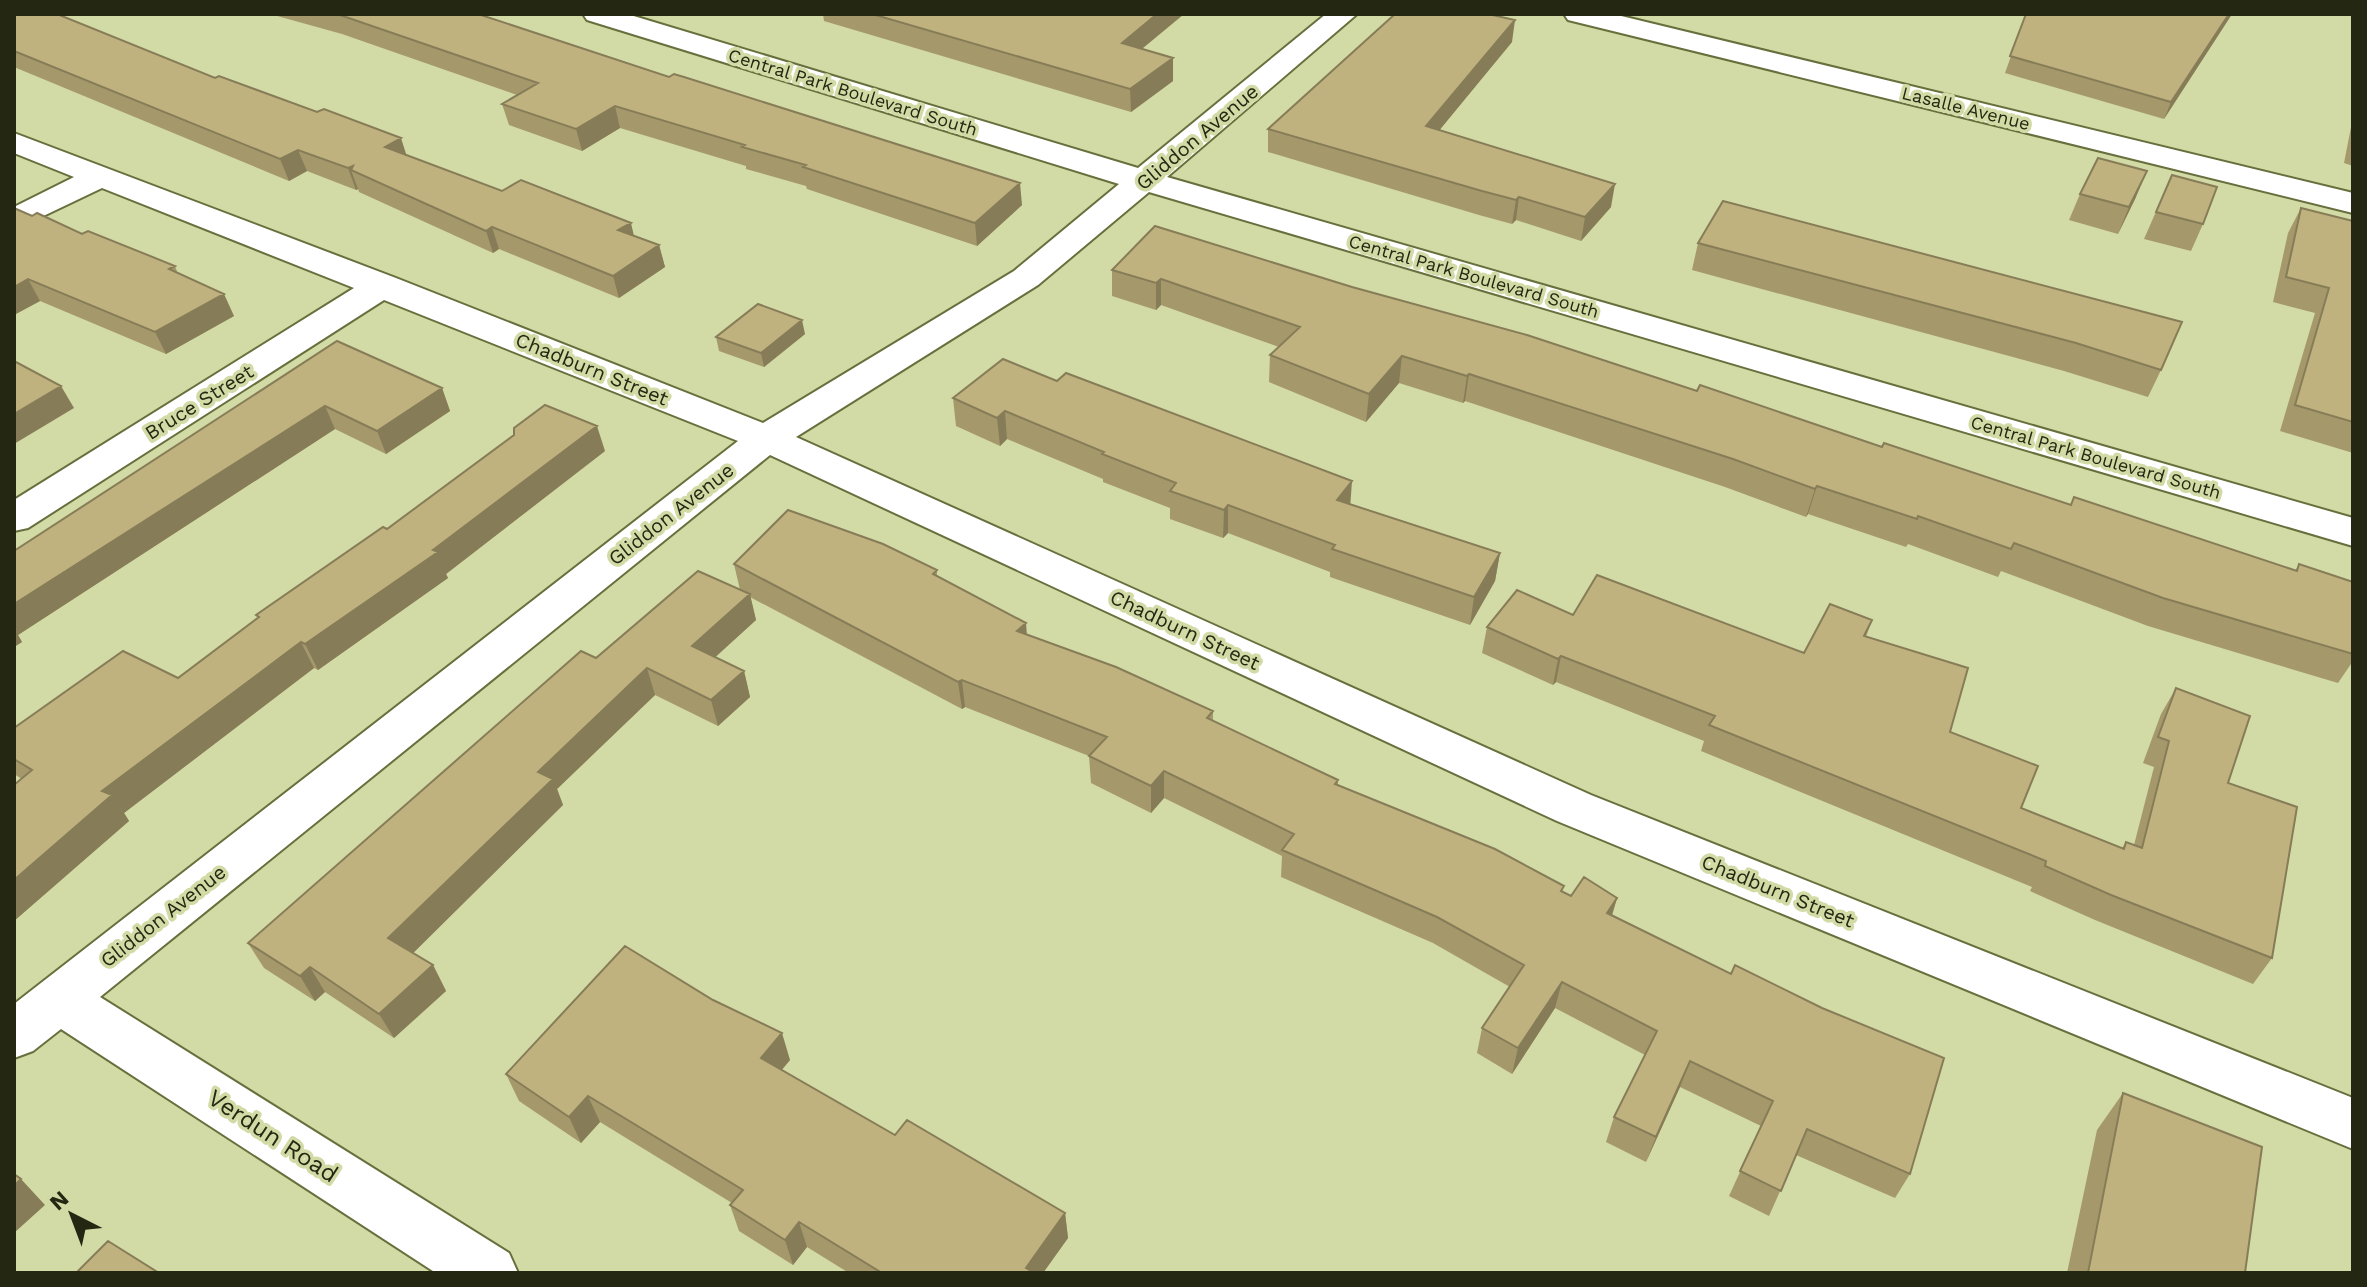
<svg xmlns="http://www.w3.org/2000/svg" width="2367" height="1287" font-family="'Work Sans',sans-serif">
<rect width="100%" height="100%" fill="#d2daa5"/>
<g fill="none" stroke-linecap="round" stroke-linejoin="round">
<g stroke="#686f3d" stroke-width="4">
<path id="minor" d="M583,14H627L1138,168L1326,14H1357L1167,177L2353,518V546L1149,192L1038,285L796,437L1591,795L2353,1098V1149L1557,821L770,455L100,997L509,1253L518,1273H436L61,1029L33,1051L14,1058V1004L738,441L384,300L28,528L14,531V500L354,288L102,188L14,230V207L74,177L14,153V133L396,278L763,423L1014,271L1119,184L587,20Z
M1564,14H1613L2353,193V213L1568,20Z"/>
</g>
<use href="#minor" fill="#fff" fill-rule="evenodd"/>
</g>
<path fill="#a5996c" d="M14,14L406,156L502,191L659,245L665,267L619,298L499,249L493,253L359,192L358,189L356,190L307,171L289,181L14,67Z
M270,14H478L1022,205L977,246L807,189L806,186L746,169V166L620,128L582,151L509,125L502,104L517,95L342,34Z
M823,14H1184L1142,49L1173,58V81L1131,112L824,21Z
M2026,14H2232L2164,119L2005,73Z
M1512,42L1439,130L1611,207L1581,241L1516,220L1512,224L1479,215L1268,152V129Z
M2353,117V166L2344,163Z
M2172,175L2203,224L2191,251L2144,239Z
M2080,194L2136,197L2118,234L2069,220Z
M1723,201L2161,370L2148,397L2064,371L1692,270L1698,243Z
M14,208L82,234L175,266L178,274L234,316L166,354L40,301L14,315Z
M2301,208L2353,221V453L2280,431L2315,313L2273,302L2288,233Z
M1112,270L1352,287L2071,505L2295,571L2299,564L2353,582V661L2338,683L2148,626L2001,571L1998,577L1908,544L1906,547L1808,514L1806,517L1725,487L1465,401L1463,403L1399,383L1366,422L1269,382L1270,355L1279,347L1161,305L1156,310L1112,296Z
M805,334L764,367L719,351L716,337Z
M337,341L442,388L450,411L386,454L335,429L18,635L22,642L14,647V551Z
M1003,359L1350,504L1500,553L1495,581L1470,625L1330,577V572L1228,533L1223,538L1170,519V508L1103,482V479L1007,439L1000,446L956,426L953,398Z
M605,451L446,574L448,578L318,670L314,668L124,813L129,821L14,921V785L22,779L14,774V728L178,678L258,618L256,615L387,529Z
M734,564L937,570V576L1027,635L1213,711V721L1338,780V785L1571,896L1617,898L1612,916L1910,1174L1895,1198L1796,1155L1769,1216L1729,1196L1761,1126L1680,1087L1646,1162L1606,1142L1614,1117L1645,1055L1555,1008L1512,1074L1477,1053L1482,1028L1510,987L1433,943L1281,877L1282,856L1164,798L1151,813L1091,783L1089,756L965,707L962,709L750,597L756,620L715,657L744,671L750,697L718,726L655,695L557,789L563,805L413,953L433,965L446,991L394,1038L325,992L315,1001L264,968L248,943L596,658L740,590Z
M1573,615L1804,653L1872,620L1866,637L1950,732L2021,808L2122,848L2126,842L2134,845L2154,767L2143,763L2161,714L2176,688L2228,783L2272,958L2253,984L2095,920L2030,891L2032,887L1701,751L1704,741L1556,682L1553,685L1482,653L1487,627Z
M790,1060L782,1070L895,1135L1065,1213L1068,1238L1043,1273H849L807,1247L793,1265L739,1231L730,1205L732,1203L600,1122L581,1143L519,1101L506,1074Z
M2123,1093L2245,1273H2067L2097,1130Z"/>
<path fill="#867d58" d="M1157,14H1184L1122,65V43Z
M2229,14H2232L2164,119L2171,102Z
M1515,20L1512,42L1424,149L1426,126Z
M1173,58V81L1131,112L1130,89Z
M615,106L620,128L582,151L576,129Z
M401,138L408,160L385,147Z
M298,150L307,171L289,181L280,159Z
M353,166L351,170L358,189L356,190L348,168Z
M2147,171L2136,197L2118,234L2129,207Z
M1020,183L1022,205L977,246L975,223Z
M1615,184L1611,207L1581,241L1585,217Z
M1519,197L1516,220L1512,224L1516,200Z
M631,223L636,245L618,230Z
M492,227L499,249L493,253L486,231Z
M659,245L665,267L619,298L613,276Z
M28,279L40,301L14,315V287Z
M1161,279V305L1156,310V283Z
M224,294L234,316L166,354L155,332Z
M802,320L805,334L764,367L761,353Z
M1402,356L1399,383L1366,422L1369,394Z
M1469,374L1465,401L1463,403L1467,376Z
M61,386L74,408L14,444V414Z
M442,388L450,411L386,454L377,431Z
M325,406L335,429L18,635L22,642L14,647V604Z
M1005,411L1007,439L1000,446L997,418Z
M597,426L605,451L446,574L448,578L318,670L305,644L433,550Z
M1352,481L1350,509L1337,500Z
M1817,486L1808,514L1806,517L1815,489Z
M1228,505V533L1223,538L1224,510Z
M1500,553L1495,581L1470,625L1474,597Z
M750,594L756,620L699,672L692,646Z
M1026,623L1028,650L1017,631Z
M301,642L314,668L124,813L129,821L14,921V880L102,791Z
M1561,656L1556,682L1553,685L1558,659Z
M647,668L655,695L557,789L563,805L402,964L388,938L538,772Z
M744,671L750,697L718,726L711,700Z
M962,680L965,707L962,709L958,682Z
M1164,771V798L1151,813V786Z
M1617,898L1609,924L1607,913Z
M433,965L446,991L394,1038L379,1014Z
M310,967L325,992L315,1001L300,976Z
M1562,982L1555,1008L1512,1074L1518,1048Z
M782,1033L790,1060L769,1084L761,1058Z
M1690,1061L1680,1087L1646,1162L1656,1137Z
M588,1096L600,1122L581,1143L569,1117Z
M21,1179L45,1205L14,1233V1186Z
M1065,1213L1068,1238L1043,1273H1027L1026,1268Z
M799,1222L807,1247L793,1265L785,1240Z"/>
<path fill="#c0b27e" stroke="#867d58" stroke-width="2" d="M14,14H57L215,78L219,76L317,112L324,109L401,138L385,147L502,191L521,180L631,223L618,230L659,245L613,276L492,227L486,231L351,170L353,166L348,168L298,150L280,159L14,51Z
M337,14H478L669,77L674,74L684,77L1020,183L975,223L803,167L806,165L742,147L745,145L615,106L576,129L502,104L538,83Z
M872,14H1157L1122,43L1173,58L1130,89Z
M1395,14H1488L1515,20L1426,126L1615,184L1585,217L1519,197L1516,200L1482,191L1268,129Z
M2026,14H2229L2171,102L2010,56Z
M2098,158L2147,171L2129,207L2080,194Z
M2172,175L2217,187L2203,224L2156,212Z
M1723,201L2182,322L2161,370L2076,343L1698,243Z
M14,208L32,216L37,213L82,234L88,231L175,266L169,269L224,294L155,332L28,279L14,287Z
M2301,208L2353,221V422L2295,405L2329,288L2286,277Z
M1155,226L1352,287L1527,335L1697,391L1700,385L1882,447L1884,443L2071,505L2074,497L2297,571L2299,564L2353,582V654L2163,598L2014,543L2011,549L1918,516L1917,519L1817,486L1815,489L1733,459L1469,374L1467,376L1402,356L1369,394L1270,355L1300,327L1161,279L1156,283L1112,270Z
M758,304L802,320L761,353L716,337Z
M337,341L442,388L377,431L325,406L14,604V551Z
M1003,359L1057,381L1066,373L1352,481L1337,500L1500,553L1474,597L1332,549L1335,545L1228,505L1224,510L1170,491L1176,483L1102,454L1104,452L1005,411L997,418L953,398Z
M14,361L61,386L14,414Z
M545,405L597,426L433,550L438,552L305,644L301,642L102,791L112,795L14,880V785L32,770L14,759V728L123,651L178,678L259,617L256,615L383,527L387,529L514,435V428Z
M788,510L883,544L937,570L933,574L1026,623L1017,631L1116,667L1213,711L1207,718L1338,780L1335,784L1495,849L1564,886L1561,891L1571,896L1584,877L1617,898L1607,913L1731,974L1735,965L1822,1008L1944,1058L1910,1174L1807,1129L1781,1191L1740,1171L1773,1101L1690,1061L1656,1137L1614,1117L1657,1031L1562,982L1518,1048L1482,1028L1524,965L1437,917L1282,850L1294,834L1164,771L1151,786L1089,756L1107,737L962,680L958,682L734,564Z
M698,571L750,594L692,646L744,671L711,700L647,668L538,772L553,779L388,938L433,965L379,1014L310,967L300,976L248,943L581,651L596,658Z
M1597,575L1804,653L1830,604L1872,620L1864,636L1968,668L1950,732L2038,766L2021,808L2124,849L2126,842L2142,848L2169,741L2158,737L2176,688L2250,716L2228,783L2297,807L2272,958L2111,895L2045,866L2046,861L1709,725L1715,716L1561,656L1558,659L1487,627L1517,590L1573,615Z
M625,946L713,1000L782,1033L761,1058L895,1135L907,1120L1065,1213L1026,1268L1035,1273H882L799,1222L785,1240L730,1205L743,1190L588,1096L569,1117L506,1074Z
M2123,1093L2262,1147L2245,1273H2088Z
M14,1174L21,1179L14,1186Z
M108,1241L159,1273H76Z"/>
<g text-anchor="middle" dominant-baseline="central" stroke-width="7" stroke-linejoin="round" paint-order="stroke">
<g font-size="18" fill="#242712" stroke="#d2daa5">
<text transform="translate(853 92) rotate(17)">Central Park Boulevard South</text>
<text transform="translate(1966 108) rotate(14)">Lasalle Avenue</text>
<text transform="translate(1474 276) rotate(16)">Central Park Boulevard South</text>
<text transform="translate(2096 457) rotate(16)">Central Park Boulevard South</text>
</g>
<g font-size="20" fill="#242712" stroke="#d2daa5">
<text transform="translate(1197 137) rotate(-40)">Gliddon Avenue</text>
<text transform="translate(592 369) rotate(22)">Chadburn Street</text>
<text transform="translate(199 402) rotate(-32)">Bruce Street</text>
<text transform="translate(671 514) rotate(-38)">Gliddon Avenue</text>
<text transform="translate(1185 630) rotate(25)">Chadburn Street</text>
<text transform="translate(1778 891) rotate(22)">Chadburn Street</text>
<text transform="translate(163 916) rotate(-38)">Gliddon Avenue</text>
</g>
<g font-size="24" fill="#242712" stroke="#d2daa5">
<text transform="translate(273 1136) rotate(33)">Verdun Road</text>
</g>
</g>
<rect width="2367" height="1287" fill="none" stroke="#242712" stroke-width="32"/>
<g transform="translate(72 1215) rotate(318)" stroke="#d2daa5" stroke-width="6" paint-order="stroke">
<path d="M0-6L14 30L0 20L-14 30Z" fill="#242712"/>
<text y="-12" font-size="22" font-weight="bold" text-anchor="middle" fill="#242712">N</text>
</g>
</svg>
